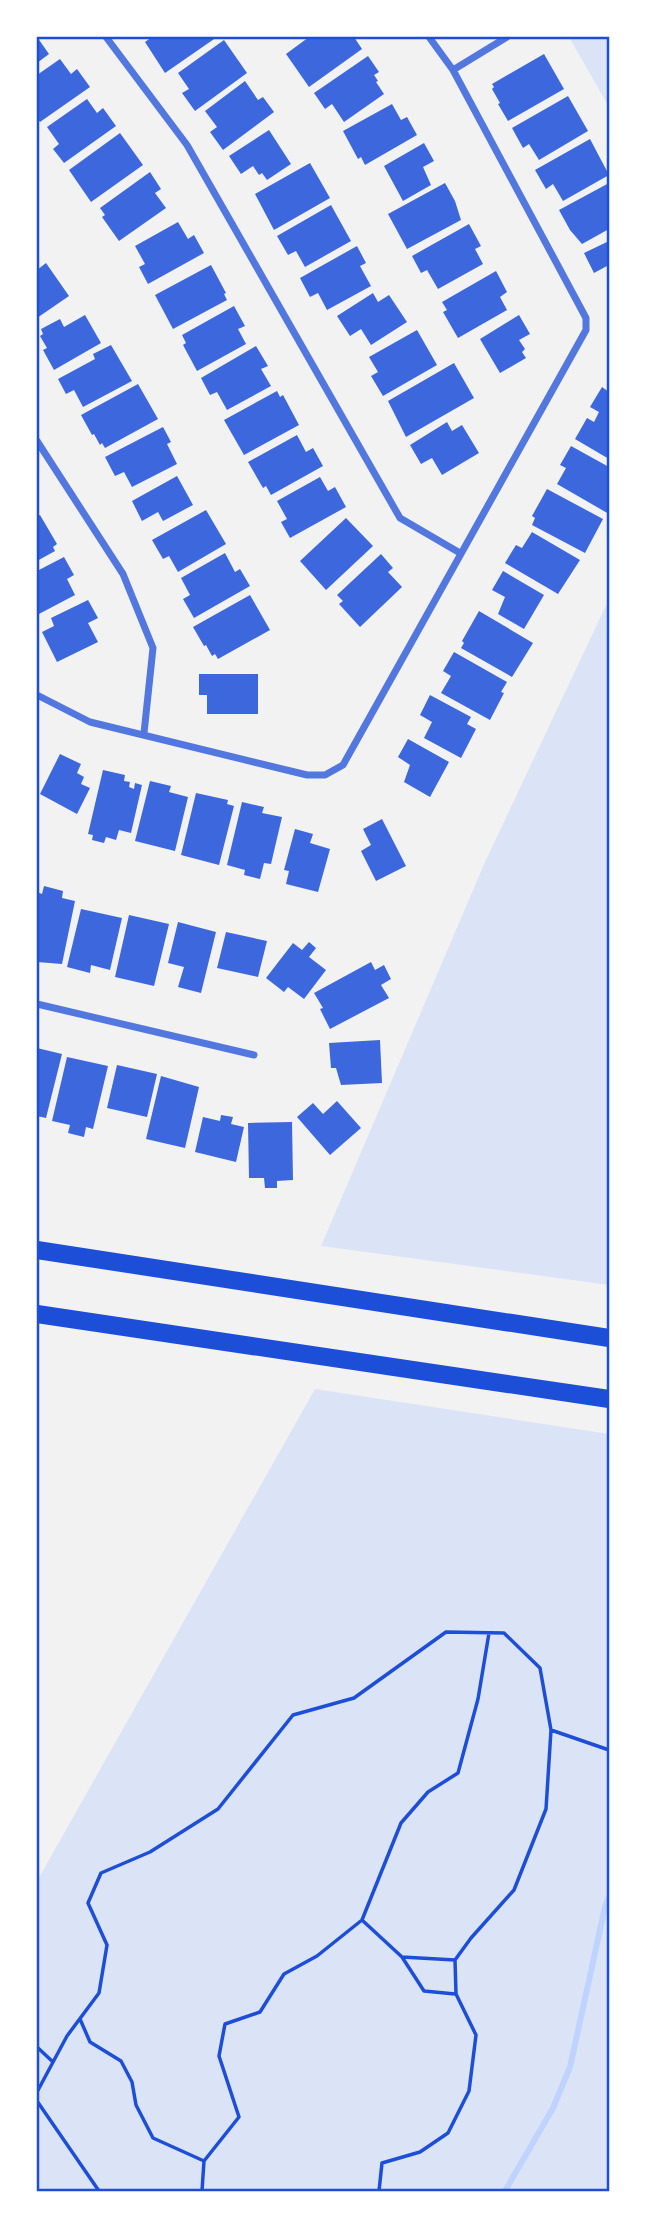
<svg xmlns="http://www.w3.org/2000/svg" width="646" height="2228" font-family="'Asap Condensed',sans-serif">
<rect width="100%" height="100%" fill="#f2f2f2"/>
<path fill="#dbe4f7" d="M569,37H609V107Z
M609,599V1285L321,1246L485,862Z
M315,1389L609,1434V2191H37V1881Z"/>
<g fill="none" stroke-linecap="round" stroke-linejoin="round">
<path stroke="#bfd3fe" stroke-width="6" d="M505,2191L553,2108L570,2067L605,1907L609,1897"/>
</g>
<path fill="#3d67dc" d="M37,37L49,54L37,63Z
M152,37H217L165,73L145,42Z
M309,37H354L362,49L309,87L286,54Z
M224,40L247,73L195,111L182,93L189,89L178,73Z
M544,54L564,89L508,121L498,104L500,103L492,89L494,87L492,84Z
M368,56L379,72L374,75L378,81L376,82L384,94L344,122L332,104L325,109L314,93Z
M60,59L71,74L77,69L90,87L40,122L37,118V75Z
M245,81L258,100L263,97L274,112L223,150L210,132L217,127L205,111Z
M568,96L588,131L539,160L529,144L523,148L512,128Z
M87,99L97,113L103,108L116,126L64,163L53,149L59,144L47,127Z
M392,104L401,120L407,117L417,135L365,165L361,157L358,159L343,131Z
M269,130L291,164L267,180L262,173L259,175L253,166L241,174L229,156Z
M120,133L143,165L91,202L69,170Z
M590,139L609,175L563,201L553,184L546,189L535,170Z
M424,143L434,161L423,167L431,185L403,201L384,166Z
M310,163L330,198L274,230L255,194Z
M150,172L161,189L155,193L166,208L119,241L102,217L105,215L100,208Z
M445,183L455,201L461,220L407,249L388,214Z
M609,183V229L582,244L570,230L559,210Z
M331,205L351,241L305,267L296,251L288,255L277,236Z
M178,222L188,239L194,235L204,253L148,284L139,267L145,264L135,246Z
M469,224L481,246L475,249L483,264L438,289L427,270L421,273L412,256Z
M609,241V271L607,266L594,273L584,253Z
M357,246L366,263L360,266L371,286L327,310L318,293L310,297L300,278Z
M46,263L69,296L37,318V270Z
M211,265L226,293L224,294L227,300L173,329L155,295Z
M496,271L507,292L500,297L507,310L458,338L443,312L447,310L442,302Z
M373,293L378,302L389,295L407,322L371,345L361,329L350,336L337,316Z
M234,306L245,326L238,329L246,344L197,371L183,345L186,343L182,335Z
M85,315L101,343L54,370L43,350L47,348L40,336L43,334L41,329L60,319L64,327Z
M519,315L530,334L519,340L525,349L522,352L526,358L500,373L480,339Z
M417,330L437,365L383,396L371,376L378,372L369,357Z
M111,345L132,381L83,407L74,390L66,394L58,379L95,359L93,354Z
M256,346L268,366L261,369L271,386L227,410L217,392L210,395L201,378Z
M454,363L474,398L406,437L388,401Z
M138,384L158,419L105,448L102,443L100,445L94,434L92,435L81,415Z
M602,387L609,392V459L575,439L587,418L594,422L599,412L590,407Z
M277,391L280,397L283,395L299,425L244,455L224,420Z
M447,422L452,431L462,425L479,453L442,475L432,458L421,464L410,445Z
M163,427L171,442L167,444L177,464L132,487L124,472L115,476L105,457Z
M297,435L306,452L313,448L323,466L271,495L266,486L263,488L248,462Z
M571,446L609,467V514L557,484L566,468L560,465Z
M177,476L193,505L163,521L158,512L142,521L132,501Z
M320,477L328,491L335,487L346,507L290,538L281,522L287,519L277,501Z
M547,489L603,519L585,553L532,525L535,518L532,516Z
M206,510L226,544L178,572L169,556L163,559L152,540Z
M40,515L57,544L53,547L55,551L37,561V516Z
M346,518L373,546L326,590L300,561Z
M532,532L580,560L558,594L505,563L516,545L522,548Z
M225,553L235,572L240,569L250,586L194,618L183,599L190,595L181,578Z
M381,554L393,568L388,572L402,587L360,627L339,604L343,601L337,595Z
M64,557L74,575L67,579L75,595L37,615V571Z
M503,571L544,595L524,629L498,614L505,597L492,590Z
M250,595L270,630L218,659L215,654L212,656L206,645L204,646L193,627Z
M88,600L98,618L88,623L98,642L57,662L42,632L54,626L51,618Z
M479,611L533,643L512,677L461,648L464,643L462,641Z
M454,652L507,682L501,692L504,693L490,720L441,693L451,676L443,671Z
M199,674H258V714H207V695H199Z
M430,695L471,717L467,724L476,729L461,758L424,738L432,722L420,715Z
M408,739L449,762L430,797L404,782L410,765L398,757Z
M60,754L81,764L77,773L84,777L81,784L90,788L77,814L40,794Z
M103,770L125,775L124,781L130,782L129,787L134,789L135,783L142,785L131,833L119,830L116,840L106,837L104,843L92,840L93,835L88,834Z
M150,781L171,786L169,792L188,797L175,851L135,841Z
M196,793L228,800L227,804L234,806L219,865L181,855Z
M242,802L264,807L262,813L282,817L271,864L264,863L260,879L244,875L245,870L227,865Z
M382,819L406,866L376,881L361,851L371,845L363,829Z
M295,829L313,834L310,843L330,849L318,892L286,884L289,871L284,870Z
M44,886L63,891L62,898L75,901L62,964L37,962V892L42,894Z
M81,909L122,918L110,970L91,965L90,973L67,967Z
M129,915L169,924L154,986L115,977Z
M178,922L216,932L201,993L178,987L184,967L168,963Z
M226,932L267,941L258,977L217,968Z
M309,942L316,948L309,957L326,970L304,999L288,987L284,992L266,978L293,943L302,950Z
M371,962L375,970L384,965L391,979L381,985L389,998L330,1029L320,1009L323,1008L314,993Z
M380,1040L382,1083L341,1085L336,1068H331L329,1043Z
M37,1048L62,1054L46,1118L37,1116Z
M67,1057L108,1066L93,1129L86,1127L84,1137L68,1133L70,1125L52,1121Z
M117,1065L157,1074L147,1117L107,1108Z
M161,1076L199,1087L185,1148L146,1139Z
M337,1101L361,1128L330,1155L297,1117L313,1103L323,1114Z
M221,1115L233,1117L231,1124L244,1127L236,1162L195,1152L203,1117L220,1121Z
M292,1122L293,1180L277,1181V1188H265L264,1178H249L248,1123Z"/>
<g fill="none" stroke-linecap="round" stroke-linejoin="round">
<path stroke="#1d4ed8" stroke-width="3.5" d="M551,1730L609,1750
M362,1920L402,1957L455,1960
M402,1957L424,1991L455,1994
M80,2019L90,2042L121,2061L132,2082L136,2105L153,2138L204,2161L202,2191
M37,2047L53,2062
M37,2092L67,2036L99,1993L107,1945L88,1903L101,1873L150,1852L218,1809L293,1715L354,1698L446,1632L504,1633L540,1668L551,1730L546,1809L514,1890L471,1938L455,1960L456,1994L476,2035L469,2091L448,2133L420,2152L382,2163L379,2191
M37,2101L99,2191
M204,2161L239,2117L219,2056L225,2024L260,2012L284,1974L317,1956L362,1920L401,1823L428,1792L458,1773L478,1699L489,1633"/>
<path stroke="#5277de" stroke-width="7" d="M106,37L187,145L400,518L460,553
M453,70L507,37
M37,441L123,574L153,648L144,733
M37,695L90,722L307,775H325L343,765L586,330V318L453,70L429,37
M37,1004L254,1055"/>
<path stroke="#1d4ed8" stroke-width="18" d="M37,1250L609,1338
M37,1314L609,1399"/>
</g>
<rect width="646" height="2228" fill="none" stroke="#ffffff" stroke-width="77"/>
<rect x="38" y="38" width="570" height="2152" fill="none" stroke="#1d4ed8" stroke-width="2.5"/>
</svg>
